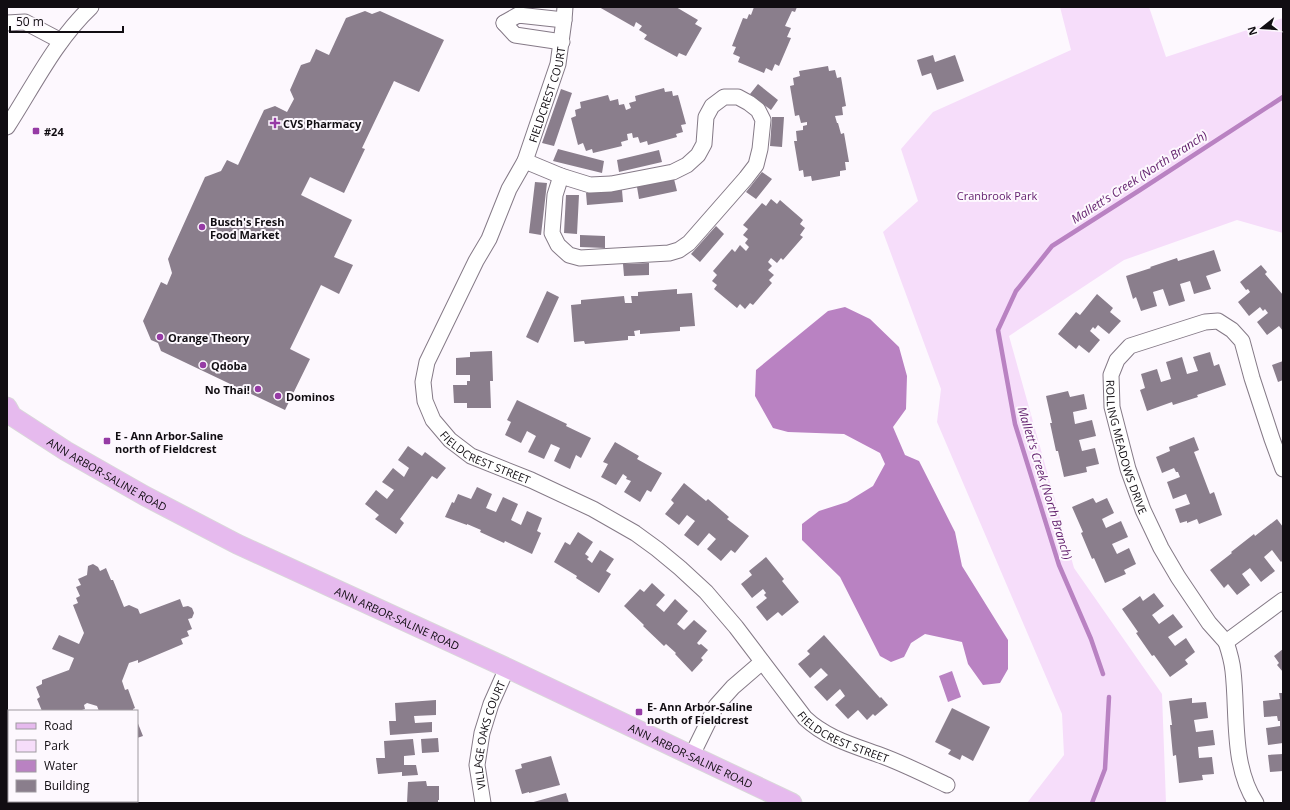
<svg xmlns="http://www.w3.org/2000/svg" width="1290" height="810" font-family="'Open Sans',sans-serif">
<rect width="100%" height="100%" fill="#fdf8fe"/>
<path fill="#f6ddfa" d="M1060,7H1149L1166,57L1283,18V233L1237,220L1124,260L1009,336L1074,568L1162,694L1166,803H1027L1064,755L1062,714L937,422L941,389L883,232L918,201L901,149L933,112L1071,50Z"/>
<path fill="#b982c2" d="M845,307L870,319L899,347L907,376L906,409L893,427L905,455L919,461L955,532L962,566L1008,640V669L1000,683L983,685L968,664L962,642L925,634L911,643L904,657L891,662L880,656L840,577L802,540V524L819,511L847,502L873,486L885,464L880,453L844,434L788,432L773,428L755,396L756,370L828,311Z
M952,671L961,697L948,702L939,676Z"/>
<g fill="none" stroke-linecap="round" stroke-linejoin="round">
<path stroke="#b982c2" stroke-width="4.5" d="M1103,674L1091,639L1059,565L1015,424L998,330L1016,291L1052,246L1140,190L1283,97
M1092,803L1105,769L1109,697"/>
</g>
<path fill="#8a7e8c" d="M599,7H676L698,20L695,24L702,28L686,56L679,53L677,57L644,39L647,35L639,30L642,26L636,22L634,27Z
M754,7H797L795,12L792,11L785,26L791,28L787,37L791,38L779,66L775,64L772,71L766,68L764,73L738,62L740,57L733,54L736,47L732,46L743,18L747,19L749,14L751,15Z
M365,11L372,14L380,11L444,40L419,92L394,81L362,148L365,149L344,193L310,177L301,195L352,220L334,257L353,265L339,294L321,285L290,349L310,359L285,410L161,351L158,343L151,340L143,321L161,282L167,285L172,273L168,259L205,177L221,171L227,160L238,165L264,110L275,106L287,112L294,99L290,90L301,65L310,62L316,49L329,55L346,18Z
M933,55L935,62L955,55L964,81L937,90L931,73L922,76L917,60Z
M828,66L829,71L835,70L837,78L841,77L846,106L842,107L843,115L835,116L837,123H838L841,134L844,133L849,162H845L846,170L840,171V176L812,181L811,176L804,177L803,170L799,171L794,141H797L796,131L803,130V126L807,125V122L801,123L799,115L795,116L790,86L794,85L793,78L800,76L799,71Z
M758,84L778,100L771,110L750,94Z
M664,88L665,92L672,91L673,96L678,95L686,124L681,125L683,132L676,134L677,137L648,145L647,141L640,143L638,137L633,138L632,133L627,134L628,140L621,142L622,146L593,153L592,149L586,151L583,143L578,145L571,118L576,116L575,110L581,108L580,102L608,95L610,101L618,99L619,105L624,104L626,110L631,108L629,103L636,101L635,96Z
M561,89L572,93L554,146L542,143Z
M772,117H784L782,147L770,146Z
M558,149L604,161L602,173L553,161Z
M659,150L662,162L619,172L617,160Z
M762,172L772,179L756,199L746,192Z
M674,179L677,191L639,199L637,187Z
M535,182L547,183L541,235L529,233Z
M622,190L623,202L587,205L586,193Z
M566,195H579L577,234L564,233Z
M771,199L777,204L780,200L803,220L800,224L805,228L800,235L803,237L783,260L781,258L777,263L771,258L768,262L772,266L768,270L774,275L769,280L772,283L753,305L750,303L745,309L740,304L737,308L714,289L717,285L712,281L717,275L713,271L732,249L735,252L740,245L746,251L749,247L745,243L748,239L743,235L748,229L743,225L762,203L766,206Z
M716,226L724,234L700,262L691,254Z
M580,235L605,236V248L580,247Z
M1214,250L1221,271L1206,276L1211,289L1194,294L1190,281L1180,284L1185,301L1169,306L1163,289L1153,292L1157,306L1141,311L1136,297L1133,299L1126,276L1151,268L1150,267L1177,258L1178,261Z
M649,263V275L624,276L623,264Z
M1261,265L1267,272L1265,274L1283,295V331L1279,326L1267,335L1257,322L1268,313L1265,309L1263,311L1260,307L1249,316L1238,302L1250,292L1248,289L1246,290L1240,282Z
M677,289V294L692,293L695,326L680,327V331L640,334V330L634,331L635,336H628V340L585,344L584,341L574,342L571,305L581,304V300L624,296L625,303H632L631,296H638V292Z
M547,291L559,297L538,343L526,337Z
M1097,294L1113,308L1110,312L1121,321L1109,334L1098,325L1095,329L1093,327L1090,331L1100,340L1089,353L1079,345L1076,349L1058,334L1076,312L1080,315Z
M492,351L493,381H490L491,408H467V403H454L453,385H467V381H470V375H456V358L470,357V352Z
M1210,352L1214,366L1219,364L1226,385L1197,395L1198,397L1173,405L1172,402L1147,411L1140,390L1145,388L1141,374L1157,369L1161,382L1171,379L1166,362L1182,357L1187,374L1198,371L1193,357Z
M1283,361V380L1278,382L1272,365Z
M1068,391L1070,397L1084,394L1087,409L1073,412L1075,424L1092,420L1096,436L1079,440L1082,451L1095,448L1099,464L1086,467L1087,472L1064,477L1058,451H1056L1050,423H1052L1046,396Z
M517,400L567,424L566,426L591,438L581,458L576,455L570,469L554,461L560,448L551,444L544,459L528,452L536,436L527,431L521,443L505,435L511,422L507,420Z
M1194,437L1199,450L1194,452L1210,494L1214,492L1222,515L1199,524L1197,519L1187,523V521L1180,523L1175,509L1190,504L1186,494L1173,499L1167,482L1180,477L1178,472H1176L1174,468L1162,473L1156,457L1170,451L1169,447Z
M615,442L639,456L637,459L662,473L651,492L647,490L640,502L624,492L631,481L626,479L627,477L623,474L616,485L601,477L608,464L603,462Z
M408,446L422,456L425,452L446,468L437,479L432,476L400,519L404,523L396,534L375,519L379,515L365,504L376,490L387,499L394,490L382,482L393,468L404,477L409,468L398,460Z
M684,483L706,501L708,499L729,517L727,519L749,536L735,553L731,550L721,561L707,549L716,539L709,533L698,546L684,535L695,521L687,515L679,525L665,514L674,503L671,500Z
M477,487L492,494L486,508L496,512L503,497L518,504L511,520L521,525L527,511L542,518L537,531L541,533L532,554L505,541L504,543L480,532L481,530L467,524V525L445,517L452,502L454,503L458,494L471,499Z
M1093,498L1096,503L1107,498L1114,513L1102,519L1106,528L1121,521L1128,537L1112,544L1117,554L1129,548L1136,564L1124,570L1126,574L1105,583L1094,558L1092,559L1081,533L1083,532L1072,507Z
M1277,519L1283,527V560L1281,562L1272,550L1264,557L1275,571L1261,582L1250,568L1242,574L1250,585L1237,595L1228,584L1224,588L1210,570L1232,553L1231,552L1254,534L1255,536Z
M578,532L593,542L585,554L589,557L587,559L592,563L600,550L614,559L606,571L611,574L599,593L576,578L577,576L554,562L565,542L570,545Z
M766,557L784,579L782,581L799,602L782,616L778,612L767,621L756,607L767,598L764,595L766,593L763,589L752,598L741,584L752,575L749,571Z
M93,564L98,567L100,571L106,568L111,580H113L124,607L129,605L138,609L140,614L180,599L183,607L188,606L192,608L194,613L192,618L188,619L192,629L187,631L189,636L181,639L183,644L138,663V660L129,663L122,681L125,690L128,689L135,708L133,709V711H99L97,706L87,703L84,705L85,709L79,711H42L37,699L40,697L36,687L42,684V680L69,670L74,658L52,649L59,635L79,644L84,633L73,605L78,603L76,598L80,596L76,587L81,585L78,579L87,575L88,566Z
M652,583L665,595L656,605L664,612L675,599L688,611L677,624L684,630L694,620L707,631L697,643L699,645L701,644L708,650L701,658L703,660L692,672L675,654L676,653L666,644L664,646L643,626L644,625L624,606L640,589L644,592Z
M1154,593L1164,606L1152,615L1159,624L1173,614L1183,627L1168,637L1175,646L1186,638L1195,652L1185,660L1188,664L1170,677L1154,655L1152,656L1136,633L1138,632L1122,609L1140,596L1143,601Z
M824,635L880,698L881,697L888,705L875,716L873,714L867,720L858,710L848,719L835,705L845,696L840,689L827,701L814,687L828,675L821,668L810,678L798,664L810,654L807,651Z
M1283,649V672L1277,665L1279,663L1274,656Z
M1279,693H1283V743L1268,745L1266,728L1280,726V721H1278L1277,716L1264,717L1263,701L1280,699Z
M1192,698V703L1206,702L1208,718L1194,720L1196,732L1213,730L1215,745L1198,747L1199,758L1212,757L1214,774L1202,775L1203,780L1179,783L1176,755L1173,756L1170,725H1172L1169,701Z
M436,700V715L414,716L415,723L432,722V732L390,735L389,721H396L395,703Z
M952,708L990,727L973,761L962,755L960,760L948,754L951,750L935,742Z
M137,721L143,736L137,738Z
M438,738L439,752L422,753L421,739Z
M413,739L415,755L404,756V765H416L418,775L402,776V772L378,774L376,758H385L384,741Z
M1283,754V771L1270,772L1268,755Z
M551,756L560,785L529,793V792L522,794L515,770L522,768L521,764Z
M426,781L427,786H439V800H438V803H407L408,782Z
M566,793L569,803H530Z"/>
<g fill="none" stroke-linecap="round" stroke-linejoin="round">
<g stroke="#857a87" stroke-width="17">
<g id="minor">
<path d="M7,23L25,22L61,41"/>
<path d="M504,23L515,35L562,42"/>
<path d="M504,23L518,15L564,20"/>
<path d="M724,97H738L749,103L758,110L763,120L760,149L756,165L746,178L689,243L679,250L669,253L580,258L569,255L558,245L552,233L555,195L561,176L590,185L611,184L673,172L687,165L698,155L704,144L706,117L712,106Z"/>
<path d="M7,127C33,87 55,41 91,7"/>
<path id="s1" d="M525,161L509,189L489,239L476,261L427,362L423,382L425,401L433,420L450,440L471,456L531,480L593,509L635,533L657,549L680,568L706,592L736,627L805,718C827,739 856,746 885,757C906,765 926,775 947,785"/>
<path id="s2" d="M561,176L525,161L558,64L564,20L565,7"/>
<path id="s3" d="M1283,469L1272,439L1252,378L1242,341L1232,330L1218,321L1205,322L1130,346L1117,360L1111,375L1112,407L1128,469L1143,510L1161,548L1178,577L1209,623L1226,642L1283,600"/>
<path d="M1226,642C1229,651 1232,661 1233,671C1238,714 1231,765 1256,803"/>
<path d="M692,755L716,706L733,687L762,662"/>
<path id="s4" d="M483,803L477,765L482,733L491,704L507,668"/>
</g>
</g>
<g stroke="#d9d8d9" stroke-width="21">
<g id="major">
<path id="s5" d="M7,407L12,416L66,451L145,496L237,544L507,668L792,803"/>
</g>
</g>
<use href="#minor" stroke="#fff" stroke-width="15"/>
<use href="#major" stroke="#e6baee" stroke-width="19"/>
</g>
<g fill="#963ba5" stroke="#fdf8fe" stroke-width="1.5">
<path d="M273 117h4v4h4v4h-4v4h-4v-4h-4v-4h4z"/>
<rect x="32" y="127" width="8" height="8" rx="2"/>
<circle cx="202" cy="227" r="4"/>
<circle cx="160" cy="337" r="4"/>
<circle cx="203" cy="365" r="4"/>
<circle cx="258" cy="389" r="4"/>
<circle cx="278" cy="396" r="4"/>
<rect x="103" y="437" width="8" height="8" rx="2"/>
<rect x="635" y="708" width="8" height="8" rx="2"/>
</g>
<g text-anchor="middle" dominant-baseline="central" stroke-width="4" stroke-linejoin="round" paint-order="stroke">
<g font-size="11" fill="#110d12" stroke="#fdf8fe">
<text stroke="none"><textPath href="#s2" startOffset="109">FIELDCREST COURT</textPath></text>
<text stroke="none"><textPath href="#s3" startOffset="367">ROLLING MEADOWS DRIVE</textPath></text>
<text stroke="none"><textPath href="#s1" startOffset="350">FIELDCREST STREET</textPath></text>
<text stroke="none"><textPath href="#s5" startOffset="122">ANN ARBOR-SALINE ROAD</textPath></text>
<text stroke="none"><textPath href="#s5" startOffset="446">ANN ARBOR-SALINE ROAD</textPath></text>
<text stroke="none"><textPath href="#s1" startOffset="814">FIELDCREST STREET</textPath></text>
<text stroke="none"><textPath href="#s4" startOffset="70">VILLAGE OAKS COURT</textPath></text>
<text stroke="none"><textPath href="#s5" startOffset="770">ANN ARBOR-SALINE ROAD</textPath></text>
</g>
<g font-size="11" font-weight="bold" fill="#110d12" stroke="#fdf8fe" text-anchor="start">
<text x="283" y="123">CVS Pharmacy</text>
<text x="44" y="131">#24</text>
<text x="210" y="221">Busch's Fresh<tspan x="210" dy="13">Food Market</tspan></text>
<text x="168" y="337">Orange Theory</text>
<text x="211" y="365">Qdoba</text>
<text x="250" y="389" text-anchor="end">No Thai!</text>
<text x="286" y="396">Dominos</text>
<text x="115" y="435">E - Ann Arbor-Saline<tspan x="115" dy="13">north of Fieldcrest</tspan></text>
<text x="647" y="706">E- Ann Arbor-Saline<tspan x="647" dy="13">north of Fieldcrest</tspan></text>
</g>
<g font-size="11" fill="#64216f" stroke="#fdf8fe">
<text x="997" y="195">Cranbrook Park</text>
</g>
<g font-size="12" font-style="italic" fill="#601d6b" stroke="#fdf8fe">
<text transform="translate(1139 177) rotate(-33)">Mallett's Creek (North Branch)</text>
<text transform="translate(1045 483) rotate(73)">Mallett's Creek (North Branch)</text>
</g>
</g>
<rect width="1290" height="810" fill="none" stroke="#110d12" stroke-width="16"/>
<rect x="8" y="710" width="130" height="92" fill="#fdf8fe" stroke="#9f9aa0"/>
<rect x="16" y="723" width="20" height="6" fill="#e6baee" stroke="#9f9aa0"/>
<text x="44" y="730" font-size="12" fill="#110d12">Road</text>
<rect x="16" y="740" width="20" height="12" fill="#f6ddfa" stroke="#9f9aa0"/>
<text x="44" y="750" font-size="12" fill="#110d12">Park</text>
<rect x="16" y="760" width="20" height="12" fill="#b982c2" stroke="#9f9aa0"/>
<text x="44" y="770" font-size="12" fill="#110d12">Water</text>
<rect x="16" y="780" width="20" height="12" fill="#8a7e8c" stroke="#9f9aa0"/>
<text x="44" y="790" font-size="12" fill="#110d12">Building</text>
<g transform="translate(1262 28) rotate(253)" stroke="#fdf8fe" stroke-width="3" paint-order="stroke">
<path d="M0-3L7 15L0 10L-7 15Z" fill="#110d12"/>
<text y="-6" font-size="11" font-weight="bold" text-anchor="middle" fill="#110d12">N</text>
</g>
<path d="M10 26v6h113v-6" fill="none" stroke="#110d12" stroke-width="2"/>
<text x="16" y="26" font-size="12" fill="#110d12" stroke="#fdf8fe" stroke-width="3" paint-order="stroke">50 m</text>
</svg>
